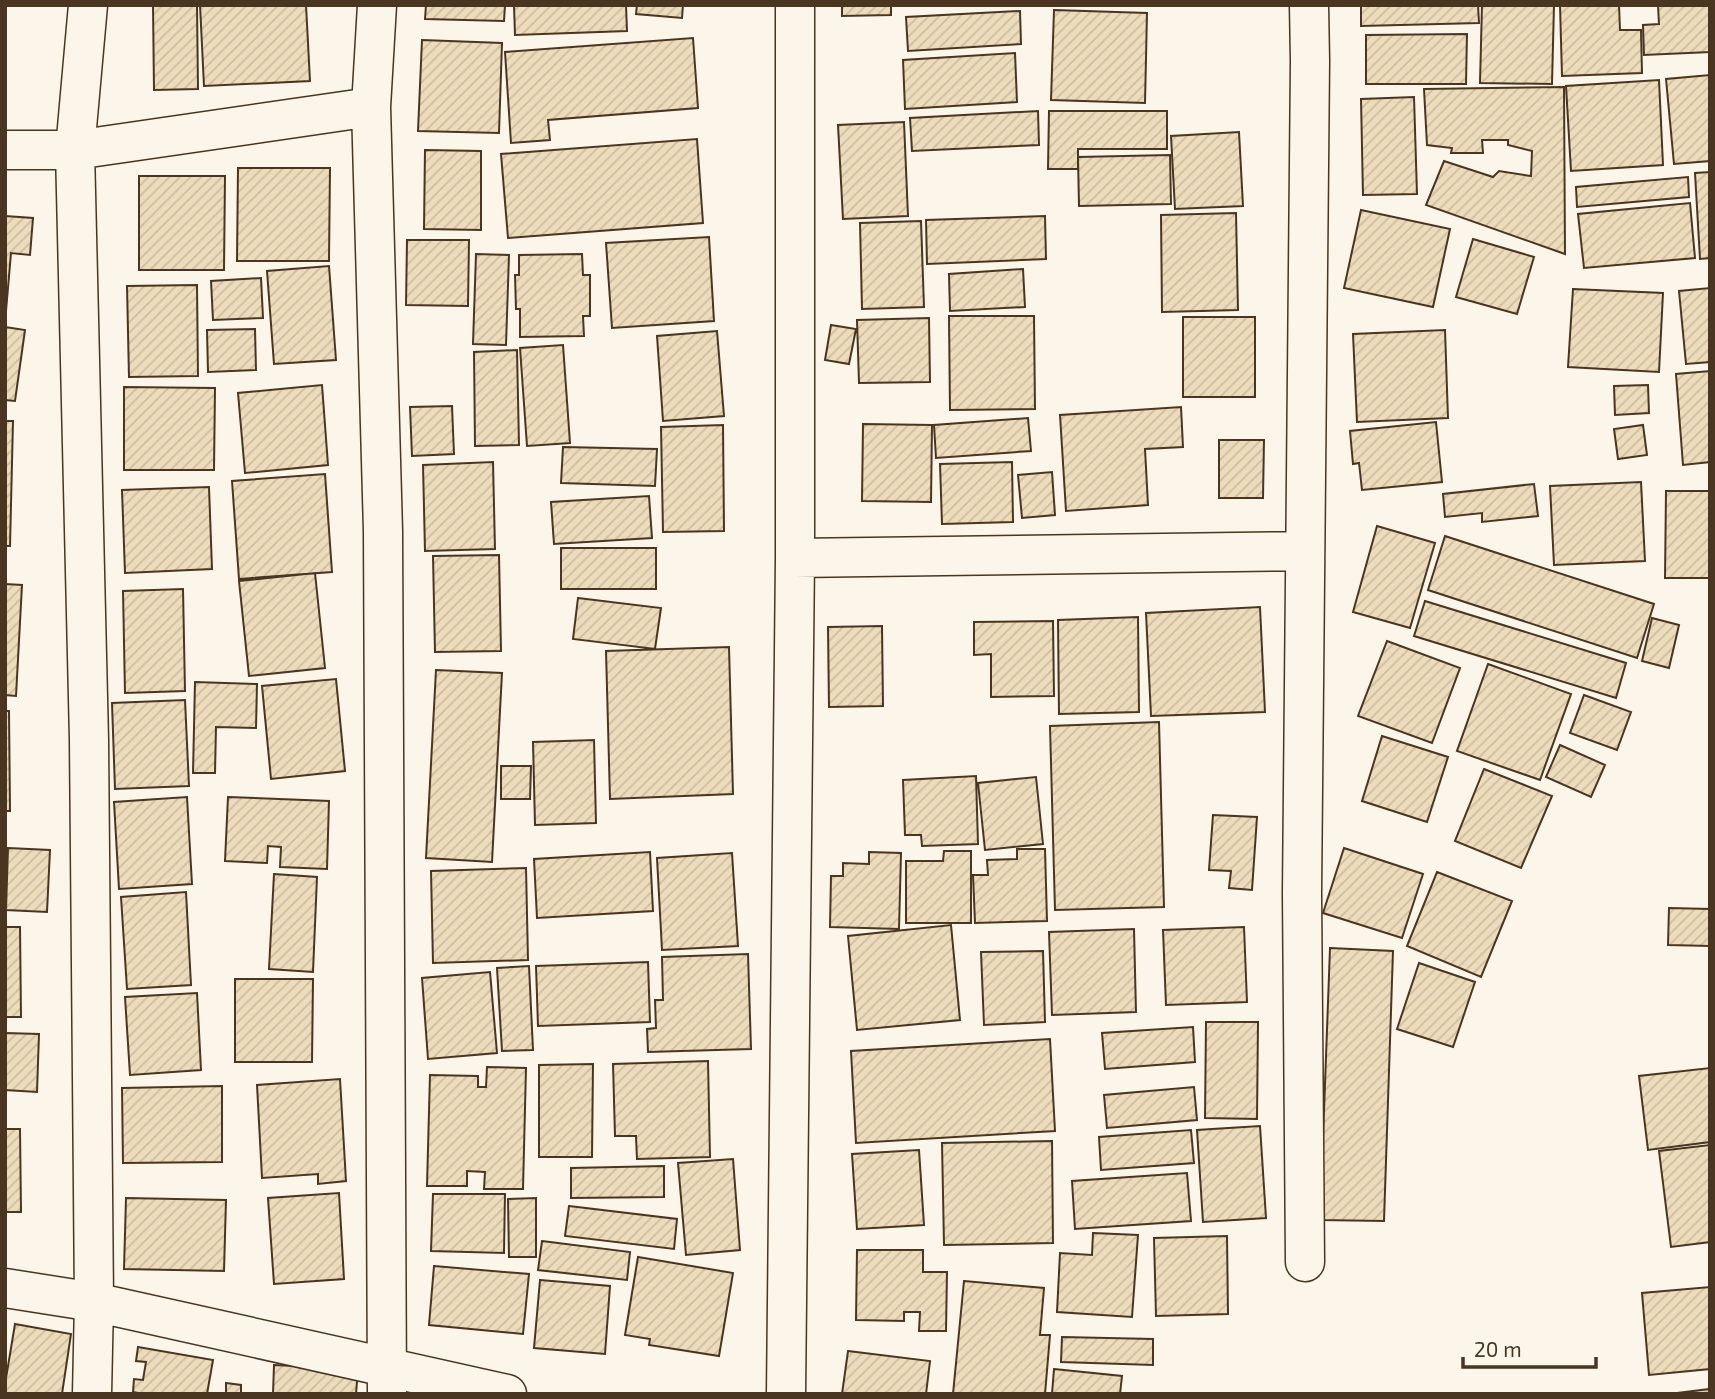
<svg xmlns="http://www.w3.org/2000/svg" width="1715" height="1399" font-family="'Exo 2',sans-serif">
<defs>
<pattern id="building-hatch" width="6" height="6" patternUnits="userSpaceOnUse" patternTransform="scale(1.75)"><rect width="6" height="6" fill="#ecdcbc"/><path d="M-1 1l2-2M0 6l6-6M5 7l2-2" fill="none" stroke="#ccbda1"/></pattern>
</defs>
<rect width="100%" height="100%" fill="#fbf6e9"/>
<path fill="url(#building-hatch)" stroke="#4a3520" stroke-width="2" d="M153,5H197L198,89L154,90Z
M200,5H306L310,81L204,86Z
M426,5H505L504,21L425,19Z
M514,5H626L627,31L515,35Z
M637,5H683L682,18L636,14Z
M842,5H891V15L842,16Z
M1361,5H1478L1479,23L1361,26Z
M1482,5H1554L1552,84L1480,83Z
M1560,5H1619L1620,30H1641L1642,73L1562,76Z
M1658,5H1710V52L1644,55L1643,25L1659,24Z
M1054,10L1147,13L1145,103L1051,100Z
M1020,11L1021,44L908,51L906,17Z
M1467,34L1466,84H1366V35Z
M693,38L698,108L548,120L550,140L511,143L505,52Z
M422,40L502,43L499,133L418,131Z
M1015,53L1017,102L905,109L903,60Z
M1710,75V161L1674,164L1666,79Z
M1659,80L1663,165L1571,171L1566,86Z
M1564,87L1565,254L1426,205L1444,161L1493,177L1499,171L1531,176L1532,151L1508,145V140H1482L1483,153H1451L1452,148L1427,145L1424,89Z
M1414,97L1417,194L1363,195L1361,99Z
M1038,111L1039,145L912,151L910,118Z
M1049,111H1167V149H1078V169H1048Z
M904,122L908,216L843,219L838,125Z
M1239,132L1243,206L1175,209L1171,136Z
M697,139L703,223L508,238L501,154Z
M425,150L481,151V230L424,229Z
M1170,155L1171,204L1079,206L1078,157Z
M238,168H330L329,261H237Z
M1710,172V258L1700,259L1695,173Z
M139,176H225L224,270H139Z
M1688,177L1689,197L1577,207L1576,187Z
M1690,203L1695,258L1584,268L1578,214Z
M1361,210L1450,229L1433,307L1344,288Z
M1236,213L1238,310L1162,312L1161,215Z
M5,216L33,218L30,255L11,253L6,311Z
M1045,216L1046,259L927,264L926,220Z
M921,221L924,307L862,309L860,223Z
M709,237L714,321L612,328L606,243Z
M1473,239L1534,257L1517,314L1456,297Z
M407,240H469L468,306L406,305Z
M476,254L509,255L506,345L473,344Z
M582,254L583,275H590V316H583L584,336L520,337V309H516L515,275H519V255Z
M329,266L336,360L274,364L267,271Z
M1023,269L1025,307L950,311L949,274Z
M261,278L263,318L213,320L211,281Z
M197,285L198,376L129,377L127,286Z
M1710,288V362L1686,364L1679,291Z
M1573,289L1663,293L1659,372L1568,367Z
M949,316H1034L1035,409L950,410Z
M1183,317H1255V397H1183Z
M929,318L930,382L859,383L857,320Z
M831,325L856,329L849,364L825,360Z
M5,327L25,330L15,401L5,400Z
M255,329L256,370L208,372L207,330Z
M1445,330L1448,418L1357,422L1353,334Z
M717,331L724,416L663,421L657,336Z
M563,345L570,443L527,446L520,348Z
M517,350L519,445L475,446L474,352Z
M1710,371V462L1683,465L1676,374Z
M322,385L328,465L245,473L238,393Z
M1648,385L1649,413L1615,415L1614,386Z
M124,387L215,388L214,470H124Z
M452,406L454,454L412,456L410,407Z
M1181,407L1183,447L1145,449L1148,505L1066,511L1060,415Z
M1028,418L1031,451L936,458L934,425Z
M5,421H13L10,546H5Z
M1436,422L1442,482L1362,490L1359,463L1353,464L1350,431Z
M863,424L932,425L931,502L862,501Z
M723,425L724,531L663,532L661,427Z
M1643,425L1647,455L1618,459L1614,429Z
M1219,440H1264L1263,498H1219Z
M563,447L657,449L655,486L561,483Z
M493,462L495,549L425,551L423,465Z
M1012,462L1013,522L942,524L940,464Z
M1052,472L1055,515L1022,518L1018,475Z
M325,474L332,572L239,579L232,481Z
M1641,482L1645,561L1554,565L1550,486Z
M1534,484L1538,516L1482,522V513L1445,517L1443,494Z
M209,487L212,569L125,573L122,490Z
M1666,491H1710V578H1665Z
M649,496L652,538L554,544L551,502Z
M1377,526L1435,543L1410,628L1353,612Z
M1445,536L1654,604L1637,658L1428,590Z
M561,548H656V589H561Z
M499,555L501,651L435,652L433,556Z
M315,573L325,668L249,676L239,581Z
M5,584L22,585L16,696L5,695Z
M183,589L185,691L125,693L123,591Z
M578,598L661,608L655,649L573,639Z
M1425,601L1626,663L1616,698L1414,636Z
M1260,607L1265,712L1151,716L1146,613Z
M1138,617L1139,712L1059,714L1058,620Z
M1652,618L1679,625L1669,668L1642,661Z
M1053,621L1054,696L991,697V654L974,655V622Z
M882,626L883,706L829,707L828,627Z
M1387,641L1460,668L1432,743L1358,716Z
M729,647L733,794L610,799L606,651Z
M1488,664L1571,694L1540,780L1457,751Z
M436,670L502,673L492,862L426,858Z
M336,679L345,771L271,779L262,686Z
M195,682L257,684L256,728L216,727L215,773H193Z
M1584,695L1631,712L1617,750L1570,733Z
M185,700L189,786L115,789L112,703Z
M5,711H9L10,811H5Z
M1159,722L1164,907L1055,910L1050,726Z
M1382,736L1448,757L1427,822L1362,801Z
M594,740L596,823L535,825L533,742Z
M1560,745L1605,765L1591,797L1546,777Z
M501,766H531L530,799H501Z
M1484,769L1552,796L1521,868L1455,841Z
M976,776L978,844L922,846L921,835H905L903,780Z
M1036,777L1043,844L985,850L978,783Z
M187,797L192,884L119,889L114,802Z
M228,797L329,801L327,869L280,867L281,847L268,846L267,863L225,861Z
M1213,815L1257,817L1252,890L1229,888L1231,871L1209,870Z
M8,848L50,850L47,912L6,910Z
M1344,848L1423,874L1402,938L1323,913Z
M1017,849H1045L1047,921L975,923L973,875H988L987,860L1017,859Z
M944,851H971V923H906V861H943Z
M650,852L653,911L537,918L534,859Z
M869,852L901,853L899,929L830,927L831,876H843V863L869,864Z
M732,853L738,946L662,950L657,858Z
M526,868L528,960L433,963L431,871Z
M1437,872L1512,901L1481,977L1407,946Z
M274,874L317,877L313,972L269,969Z
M186,892L191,985L127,989L121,897Z
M1669,908L1710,909V946L1668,945Z
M951,925L960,1020L857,1030L848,936Z
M5,927H20L21,1017H5Z
M1244,927L1247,1002L1166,1005L1163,930Z
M1134,929L1136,1012L1052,1015L1049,932Z
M1330,948L1393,951L1384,1221L1320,1220Z
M1043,951L1045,1022L984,1025L981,952Z
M748,954L751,1049L648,1052L647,1029L656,1028L655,1000H663L662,957Z
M648,962L650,1022L538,1026L536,966Z
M1419,963L1475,982L1453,1047L1397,1029Z
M529,966L533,1050L502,1051L497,968Z
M490,972L497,1053L428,1059L422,978Z
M235,979H313L312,1062H235Z
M197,993L201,1070L130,1075L125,997Z
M1206,1022H1258L1257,1119L1205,1118Z
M1193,1027L1195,1062L1105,1069L1102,1033Z
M5,1033L39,1034L37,1092L5,1090Z
M1050,1039L1055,1131L856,1143L851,1051Z
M708,1061L710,1157L637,1159L636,1136H615L613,1064Z
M593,1064L592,1157H539V1065Z
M487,1067L526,1068L523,1189H484L485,1172L467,1171V1186H427L430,1075L478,1076V1087H486Z
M1710,1068V1142L1648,1150L1639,1076Z
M340,1079L346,1181L318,1184V1174L262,1178L257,1085Z
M222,1086V1162L123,1163L122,1088Z
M1194,1087L1197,1120L1107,1128L1104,1095Z
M1260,1126L1266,1218L1203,1222L1197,1130Z
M5,1129H20L21,1212H5Z
M1191,1130L1194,1163L1101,1170L1099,1137Z
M1052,1141L1053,1243L944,1245L942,1143Z
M1710,1145V1242L1671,1247L1659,1151Z
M919,1150L924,1225L857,1229L852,1154Z
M733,1159L740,1250L686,1255L678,1163Z
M664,1166V1197L571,1198V1168Z
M1187,1173L1191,1221L1075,1229L1072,1181Z
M339,1193L344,1279L274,1284L268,1198Z
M433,1194H505L504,1253L431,1251Z
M126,1198L226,1200L224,1271L124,1269Z
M536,1198V1257H509L508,1199Z
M569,1206L677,1219L674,1249L565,1236Z
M1093,1233L1138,1235L1132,1317L1057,1312L1060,1253L1092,1255Z
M1227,1236L1228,1314L1156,1316L1154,1238Z
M542,1241L630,1252L627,1280L538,1270Z
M857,1250H923V1272H947L946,1331H919L920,1312H904V1321L856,1320Z
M638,1257L733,1273L719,1356L649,1345L650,1339L625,1335Z
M434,1266L529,1274L523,1334L429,1325Z
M540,1280L610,1286L605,1354L534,1348Z
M964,1281L1044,1288L1040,1335H1050L1045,1394H953Z
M1710,1287V1369L1649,1375L1642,1293Z
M15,1324L71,1334L62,1394H5V1384Z
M1062,1337L1153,1339V1365L1061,1362Z
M138,1347L213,1360L207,1394H143L133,1392L134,1379L143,1380L146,1362L136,1361Z
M848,1351L930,1361L926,1394H842Z
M274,1365L358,1369L356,1394H273Z
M1054,1369L1122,1376L1120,1394H1052Z
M226,1383L241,1385V1394H226Z
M1710,1389V1394H1669Z"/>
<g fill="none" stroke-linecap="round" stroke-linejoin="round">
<g stroke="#4a3520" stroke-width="41">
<path id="minor" d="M88,5L75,150L89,740L94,1302L92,1394
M377,5L371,107L383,531L387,1394
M5,150H75L371,107
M795,558L1305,551
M1305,1262L1302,893L1310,61L1309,5
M5,1288L94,1302L507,1394
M786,1394L795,558V5"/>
</g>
<use href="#minor" stroke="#fbf6e9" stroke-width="38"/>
</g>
<rect width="1715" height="1399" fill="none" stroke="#4a3520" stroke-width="14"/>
<path d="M1463 1357v10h133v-10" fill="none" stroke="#4a3520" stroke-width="3.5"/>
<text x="1474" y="1357" font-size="21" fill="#4a3520" stroke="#fbf6e9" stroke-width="5" paint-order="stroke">20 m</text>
</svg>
